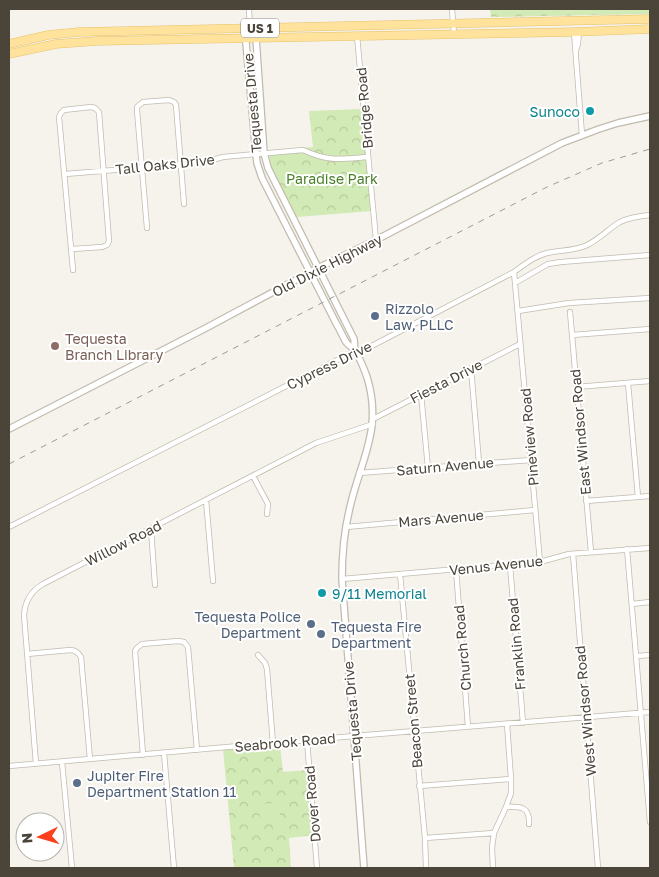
<svg xmlns="http://www.w3.org/2000/svg" width="659" height="877" font-family="'Golos Text',sans-serif">
<defs>
<pattern id="park-crowns" width="20" height="18" patternUnits="userSpaceOnUse" patternTransform="scale(1.25)"><rect width="20" height="18" fill="#d2eab5"/><path d="M2 6a3 3 0 1 1 6 0M12 15a3 3 0 1 1 6 0" fill="none" stroke="#b6ca9c"/></pattern>
</defs>
<rect width="100%" height="100%" fill="#f6f3ec"/>
<path fill="url(#park-crowns)" d="M490,9H650V14L491,17Z
M362,109L372,211L297,217L272,169L268,151L313,147L309,111Z
M280,745L283,772L309,770L314,835L289,838L291,868H234L223,749Z"/>
<path fill="#d2eab5" d="M279,803L280,818L260,820L259,804Z"/>
<g fill="none" stroke-linecap="round" stroke-linejoin="round">
<g stroke="#c2bbae" stroke-width="6">
<path id="minor" d="M249,9L250,28
M452,9L454,34
M574,32L582,135
M357,36L376,240
M576,50L578,44L579,32
M65,174L201,163L223,157L303,150C329,162 341,159 368,157
M147,228L137,110V107L143,102L169,100L174,102L176,105L184,204
M72,249L102,247L107,245L109,241L99,112L95,108L91,107L64,110L61,113L59,117L73,270
M514,272L540,562
M515,283L548,264L561,262L650,255
M518,311L569,303L650,298
M570,312L591,552
M572,335L650,329
M471,368L479,463
M628,383L638,497
M576,387L650,381
M421,394L428,468
M373,419L520,344
M359,473L531,460
M253,476L268,504L267,514
M206,500L213,581
M586,501L650,496
M9,527L355,351L364,350L514,272C525,264 535,256 547,253C560,250 573,251 585,246C599,240 608,229 620,222C630,217 640,216 650,215
M346,527L535,510
M151,529L155,585
M627,549L650,822
M573,554L598,868
M510,565L523,723
M456,569L468,727
M400,574L425,838L426,868
M342,579L540,562L569,554L650,548
M632,604L650,602
M27,654L70,650C75,650 78,652 81,657L90,759
M258,655L265,663L267,669L273,744
M636,656L650,655
M307,740L317,868
M164,753L174,868
M143,755L135,651L137,648L142,644L178,641L184,642L188,647L197,750
M62,762L72,868
M36,764L24,615C25,601 31,591 43,584L316,443L373,424
M9,766L354,736L650,712
M419,786L511,779
M506,807C521,806 530,807 529,824
M425,838L494,833
M493,868L492,848L494,833L506,807L511,793V779L507,724"/>
</g>
<g stroke="#c2bbae" stroke-width="8">
<path id="tertiary" d="M250,28L246,38V43L256,154L257,163L262,178L337,325C340,330 343,337 346,342C348,345 352,347 354,350C360,357 364,369 367,377C383,429 361,459 350,507C344,531 342,555 342,579L364,868
M250,28L256,38L264,153L268,168L354,339L355,351
M9,429L204,329L318,268L376,240L562,143L599,129L618,123L650,116"/>
</g>
<g stroke="#e6c16a" stroke-width="9">
<path id="primary" d="M9,44L48,35L79,32L650,19
M9,54L56,44L97,41L574,32L650,29"/>
</g>
<use href="#minor" stroke="#fff" stroke-width="4.5"/>
<use href="#tertiary" stroke="#fff" stroke-width="5.5"/>
<use href="#primary" stroke="#ffe39c" stroke-width="8"/>
<path stroke="#9a9a9a" stroke-width="1" stroke-dasharray="6 6" stroke-linecap="butt" d="M9,464L547,187L602,163L650,149"/>
</g>
<g fill="#0f9aa8" stroke="#fff" stroke-width="2">
<circle cx="590" cy="111" r="5"/>
<circle cx="322" cy="593" r="5"/>
</g>
<g fill="#5c6f8a" stroke="#fff" stroke-width="2">
<circle cx="375" cy="316" r="5"/>
<circle cx="311" cy="624" r="5"/>
<circle cx="321" cy="634" r="5"/>
<circle cx="77" cy="783" r="5"/>
</g>
<circle fill="#8d6e63" stroke="#fff" stroke-width="2" cx="55" cy="346" r="5"/>
<g text-anchor="middle" dominant-baseline="central" stroke-width="4" stroke-linejoin="round" paint-order="stroke">
<rect fill="#fff" stroke="#817c74" stroke-width="1" x="241" y="18.5" width="38" height="19" rx="4"/>
<g font-size="12" font-weight="bold" fill="#4b4439">
<text x="260" y="28">US 1</text>
</g>
<g font-size="14" fill="#4b4439" stroke="#fff">
<text transform="translate(252 103) rotate(-95)">Tequesta Drive</text>
<text transform="translate(364 108) rotate(-95)">Bridge Road</text>
<text transform="translate(165 164) rotate(-6)">Tall Oaks Drive</text>
<text transform="translate(327 265) rotate(-27)">Old Dixie Highway</text>
<text transform="translate(329 365) rotate(-26)">Cypress Drive</text>
<text transform="translate(446 381) rotate(-27)">Fiesta Drive</text>
<text transform="translate(580 432) rotate(-95)">East Windsor Road</text>
<text transform="translate(529 437) rotate(-95)">Pineview Road</text>
<text transform="translate(445 466) rotate(-5)">Saturn Avenue</text>
<text transform="translate(441 518) rotate(-5)">Mars Avenue</text>
<text transform="translate(123 543) rotate(-27)">Willow Road</text>
<text transform="translate(496 565) rotate(-6)">Venus Avenue</text>
<text transform="translate(516 644) rotate(-95)">Franklin Road</text>
<text transform="translate(462 648) rotate(-95)">Church Road</text>
<text transform="translate(352 711) rotate(-95)">Tequesta Drive</text>
<text transform="translate(585 711) rotate(-95)">West Windsor Road</text>
<text transform="translate(413 721) rotate(-95)">Beacon Street</text>
<text transform="translate(285 742) rotate(-5)">Seabrook Road</text>
<text transform="translate(312 804) rotate(-95)">Dover Road</text>
</g>
<g font-size="14" fill="#0d838f" stroke="#fff" text-anchor="end">
<text x="580" y="111">Sunoco</text>
<text x="332" y="593" text-anchor="start">9/11 Memorial</text>
</g>
<g font-size="14" fill="#4a7f2a" stroke="#fff">
<text x="332" y="178">Paradise Park</text>
</g>
<g font-size="14" fill="#4e5e75" stroke="#fff" text-anchor="start">
<text x="385" y="308">Rizzolo<tspan x="385" dy="16">Law, PLLC</tspan></text>
<text x="301" y="616" text-anchor="end">Tequesta Police<tspan x="301" dy="16">Department</tspan></text>
<text x="331" y="626">Tequesta Fire<tspan x="331" dy="16">Department</tspan></text>
<text x="87" y="775">Jupiter Fire<tspan x="87" dy="16">Department Station 11</tspan></text>
</g>
<g font-size="14" fill="#785e54" stroke="#fff" text-anchor="start">
<text x="65" y="338">Tequesta<tspan x="65" dy="16">Branch Library</tspan></text>
</g>
</g>
<rect width="659" height="877" fill="none" stroke="#4b4439" stroke-width="20"/>
<g transform="translate(40 837) rotate(265)"><circle r="24" fill="#ffffff" stroke="#b7b4b0"/>
<path d="M0-4L9 19L0 12L-9 19Z" fill="#fc3f1d"/>
<text y="-8" font-size="14" font-weight="bold" text-anchor="middle" fill="#4b4439">N</text>
</g>
</svg>
